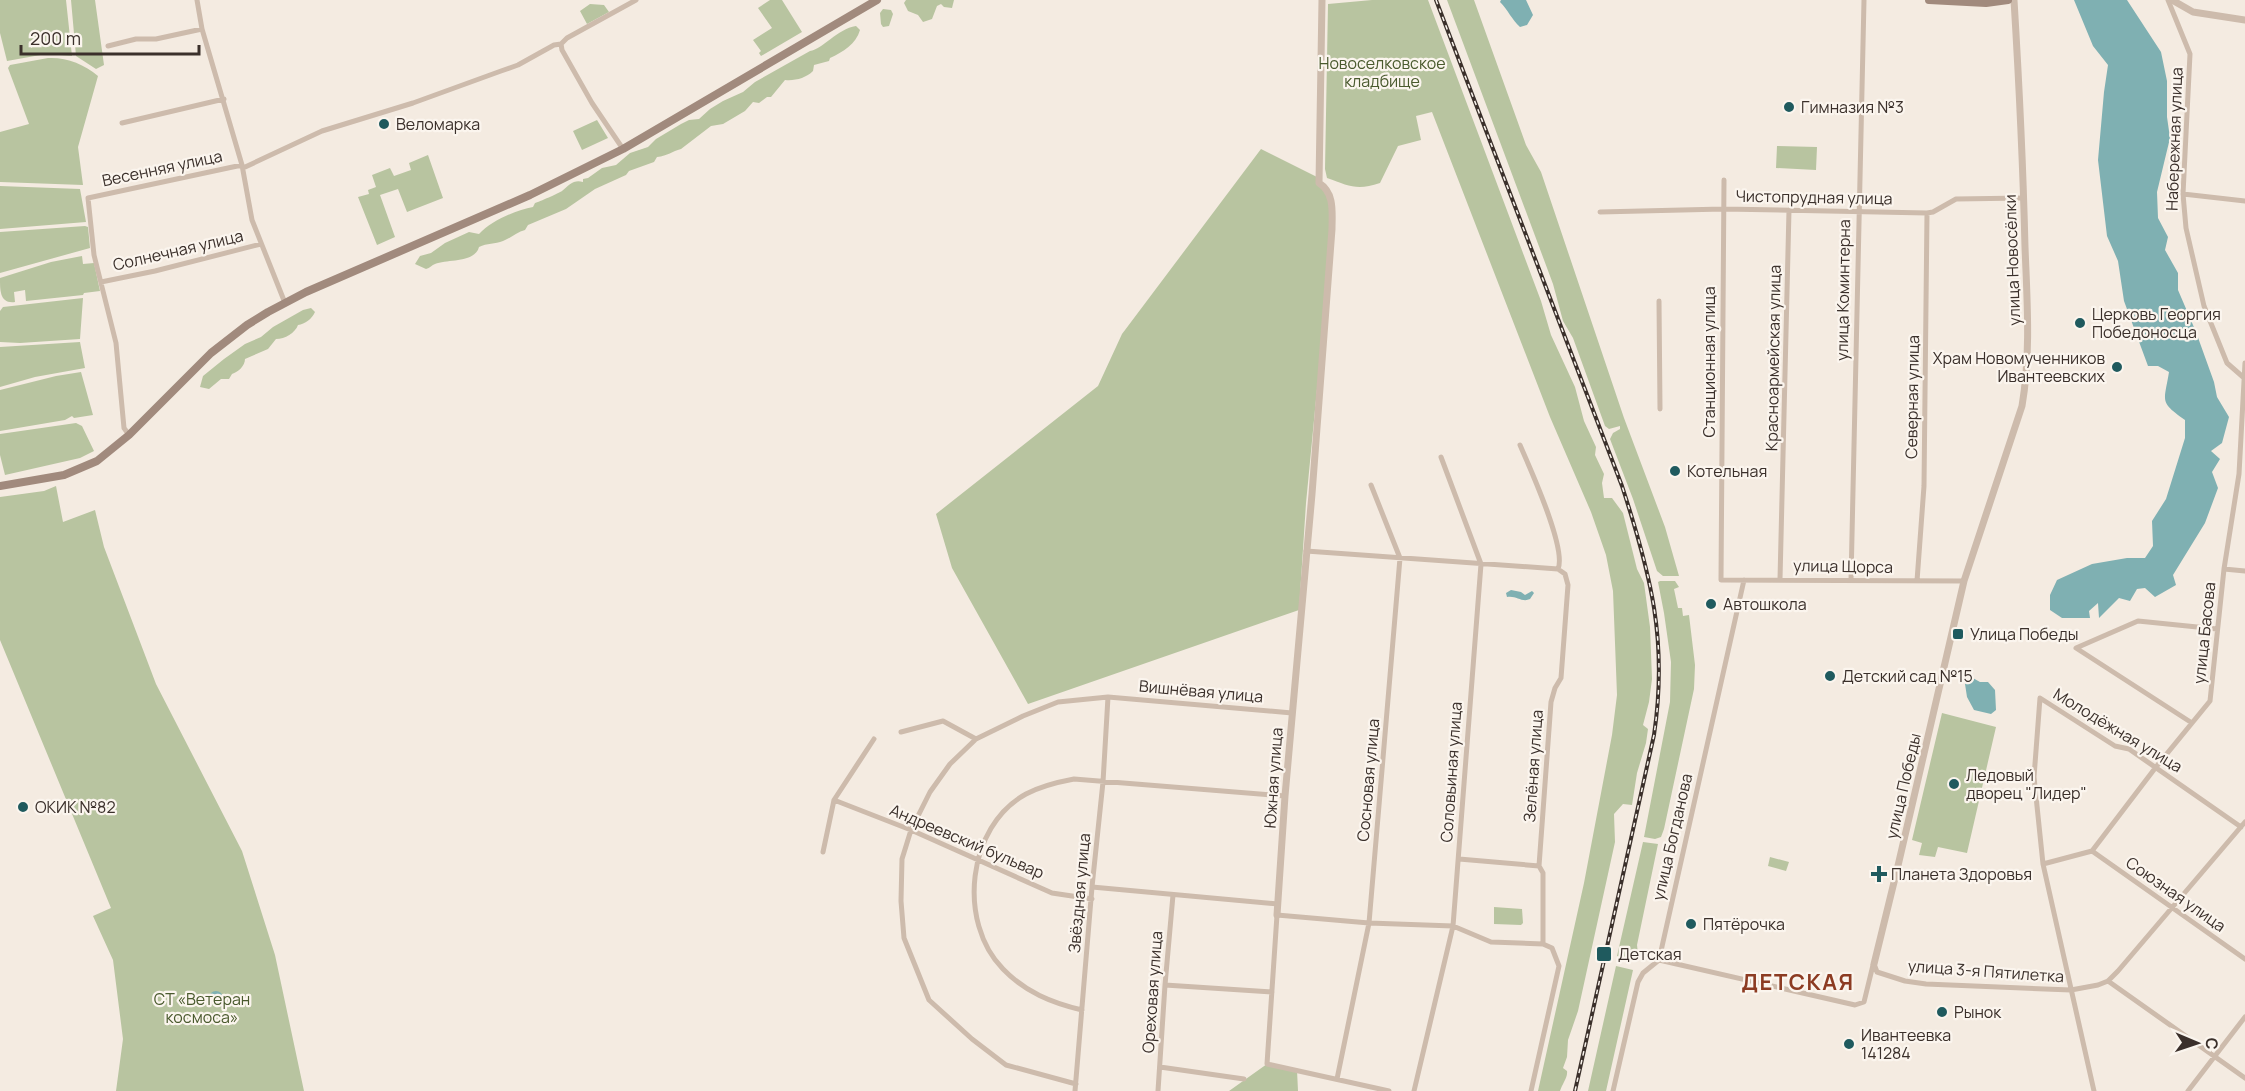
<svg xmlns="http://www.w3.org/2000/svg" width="2245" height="1091" font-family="Manrope,sans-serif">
<rect width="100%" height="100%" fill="#f4ebe1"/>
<path fill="#b8c4a0" d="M0,0H66L72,56L46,54L7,61L0,33Z
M71,0H95L104,65L96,69L76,56Z
M770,0H782L802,32L761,56L759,53L761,51L753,40L772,28L758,8Z
M906,0H954L952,8L944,7L941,4L937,6L932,19L923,22L918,15L908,11L904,3Z
M1372,0H1428L1541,301L1551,335L1575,387L1584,421L1596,447L1595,455L1604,474L1602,483L1604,498H1612L1623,513L1637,569L1644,583L1650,627L1652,679L1649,702L1643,725L1648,729L1646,743L1637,773L1632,805L1623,804L1614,814L1615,842L1578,1011L1568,1040L1567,1057L1563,1068L1567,1071C1568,1077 1562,1084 1560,1091H1538L1584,883L1612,735L1617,695L1613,591L1606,555L1591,512L1550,417L1432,112L1416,116L1421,140L1398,146L1380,183C1357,191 1349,186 1327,178L1325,169L1328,4Z
M1447,0H1474L1526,145L1541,172L1624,418L1665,527L1679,576H1663L1657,571L1633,499L1610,439L1613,433L1620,429V426L1609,429L1605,426L1573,338L1563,321L1553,284Z
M590,4L604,5L609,12L587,24L580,11Z
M883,9L891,10L893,14L889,26L883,27L881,24L880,13Z
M856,26L860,30C856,44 843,52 830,58L829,61L814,65L813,71C806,78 795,81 785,80L771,97H767L759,103L753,102L745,111L723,124L711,126L681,149C672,151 668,156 657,157L654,162L629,171L626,175L595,189L566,209L528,225L525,230C517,232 511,238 503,241C495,244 487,243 479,247C475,263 448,259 435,264C432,265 430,268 426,269L415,264L420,256L431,253L445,243L469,232L479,234C492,220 517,210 533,207L535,203C539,202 559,193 562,191C569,185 574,179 583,182V179L588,178L602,168L616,165L630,153L648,147L656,139L681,124L689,120L699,119L710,109L723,101L743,92L755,82L810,51C823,49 837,29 856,26Z
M48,58C66,57 84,64 98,76L78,147L83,185L0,182V132L29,124L8,68L10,65Z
M597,120L608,138L582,150L573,131Z
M1777,146L1817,147L1816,170L1776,168Z
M1261,149L1319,178L1331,201L1326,296L1306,503L1299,610L1028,704L952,568L936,514L1098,386L1122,334Z
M428,155L443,198L407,212L398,189L380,195L395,237L377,245L358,197L369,194L368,190L376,187L372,175L390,168L394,176L411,170L409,163Z
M0,186L80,189L86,222L0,229Z
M85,226L88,227L90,248L0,273V232Z
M82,256L83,264L94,263L100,291L84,293L83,295L26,301L25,290L14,292L15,302C0,304 0,291 0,278L51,262Z
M83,298L80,339L20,343L0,342V311L3,307Z
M311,308L315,312C312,319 305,324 298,325C295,333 285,339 276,339L268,349L245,359C245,366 238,372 232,374L229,379H221L209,389L200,387L203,376L224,359L245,344L261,337L273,327L303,310Z
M80,342L85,368L35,377L0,387V347Z
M81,372L93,415L74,418L72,416L65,420L0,431V390L56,376Z
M76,423L82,426L94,451L80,458L5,475L0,455V434Z
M56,486L63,522L95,510L104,547L156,684L242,851L275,955L304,1091H116L123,1039L113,960L93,916L111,908L0,640V497L44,491Z
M1660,581H1675L1679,587L1674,589L1678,608H1682L1683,616L1689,615L1695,665L1694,689L1664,829L1661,837L1655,839L1644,837L1670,702L1671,662L1664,613L1658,582Z
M1942,713L1996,727L1967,853L1938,847L1935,857L1919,855L1922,843L1912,840Z
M1643,842L1658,844L1637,945L1638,954L1635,961L1617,956Z
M1770,857L1789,862L1786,871L1768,866Z
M1494,907L1522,909L1523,923L1521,925L1494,924Z
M1616,966L1633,970L1606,1091H1588Z
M1267,1064L1297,1070L1298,1091H1229Z"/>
<path fill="#7fb0b2" d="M1501,0H1526L1533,15L1527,25L1520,27C1512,20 1508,10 1500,2Z
M2074,0H2127L2161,52L2167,81V117L2170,138L2157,192L2158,218L2168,237L2165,250L2178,273V290L2196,332L2214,382L2217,397L2229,417L2222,443L2211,451L2220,459L2212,472L2218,488L2205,523L2173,575L2176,585L2155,597L2145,588L2137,589L2130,601L2119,598L2099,618L2098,603L2089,611L2090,618H2062L2050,610V595L2057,580L2092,564L2127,558H2145L2153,546L2152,521L2166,499L2185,438V420C2159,401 2164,403 2169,372L2158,366H2148L2124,301L2118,261L2107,236L2098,160L2104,92L2108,65L2093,46Z
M1511,590L1521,592L1525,595L1532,591L1534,593L1530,599C1522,603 1516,595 1507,597L1506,593Z
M1971,677L1980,682H1988L1995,690L1996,710L1991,714L1974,710L1967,697L1965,684Z
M209 998a7 7 0 1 1 14 0a7 7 0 1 1-14 0Z"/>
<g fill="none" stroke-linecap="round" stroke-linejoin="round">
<path stroke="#cdbbac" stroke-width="5" d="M197,0L202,29L242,165L252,220L285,303
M2168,0L2190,54L2183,194L2186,228L2204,306L2227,363L2243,377
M561,44L562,50L592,103L623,149
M108,46L136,39H156L202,29
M122,123L224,99
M243,168L322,131L413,103L501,71L518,65L554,45L561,44L567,38L636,0
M1724,180L1721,580L1964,581
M2183,194L2245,201
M1600,212L1723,209L1927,213L1933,212L1956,199L2024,198
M101,282L155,271L261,244
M1659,301L1660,409
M129,435L124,428L116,343L94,255L88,198L242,165
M1520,445C1530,468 1567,549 1558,569L1565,574L1568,585L1561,678L1555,688L1551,702L1539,866L1543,873V944L1552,948L1559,966L1531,1091
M1306,551L1558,569
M2224,569L2245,571
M1780,579L1789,210
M1851,580L1864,0
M1917,581L1924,486L1927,213
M2192,723L2076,648L2138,621L2217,629
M901,732L943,721L976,739
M834,800L911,830L1052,893L1092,899
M2092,851L2245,959
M823,852L834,800L874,739
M1459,859L1539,866
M2043,864L2092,851L2156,767L2210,701L2224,569L2239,474L2245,363
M1092,887L1278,904
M1659,960L1855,1005L1864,1002L1873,965
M1874,964L1877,972L1905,981L1926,984L2071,990L2098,985L2108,981L2118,971L2245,822
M2108,981L2245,1078
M1165,985L1272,992
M1082,1010C1052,1003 1025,992 1003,969C957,922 967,826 1026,794C1041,786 1058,782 1074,779L1285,796
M1160,1067L1244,1079
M1337,1079L1369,923L1400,558L1371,485
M1076,1084L1006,1065L972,1039L929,1000L904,938L901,901L902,859L911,830L930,792L950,764L976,739L1023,716L1058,702L1108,697L1292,713
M1075,1091L1092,887L1103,782L1108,697
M1158,1091L1165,985L1173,895
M1389,1091L1267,1064L1277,915L1369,923L1453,926L1491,942L1543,944
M1414,1091L1453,926L1481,564L1441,457
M1613,1091L1638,982L1643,973L1659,960L1744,580
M2094,1091L2043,864L2034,777L2040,698L2115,746L2129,749L2241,827
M2188,1091L2245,1017"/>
<path stroke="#cdbbac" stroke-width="7" d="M2172,0L2193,12L2245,20
M1277,915L1285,796L1312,494L1332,229C1332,213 1335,193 1319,183L1322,0
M1874,964L1897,870L1964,581L2022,406C2031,353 2027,300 2025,247C2023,164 2019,82 2014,0"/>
<path stroke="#a18a7d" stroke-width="8" d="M1929,0L1986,3L2008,0
M0,486L64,475L97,461L129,435L211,353L247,325L268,312L306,292L530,195L623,149L877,0"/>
<g stroke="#3b302b" stroke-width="4">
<path id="rail" d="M1436,0L1622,486C1651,575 1668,641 1654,735L1575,1091"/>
</g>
<use href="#rail" stroke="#fbf5ee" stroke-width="1.5" stroke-dasharray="4.5" stroke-linecap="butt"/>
</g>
<g fill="#1f5a5e" stroke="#fbf5ee" stroke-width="2">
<circle cx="1789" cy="107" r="6"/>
<circle cx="384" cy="124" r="6"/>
<circle cx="2080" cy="323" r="6"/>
<circle cx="2117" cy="367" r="6"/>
<circle cx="1675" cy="471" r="6"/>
<circle cx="1711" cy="604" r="6"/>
<rect x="1952" y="628" width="12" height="12" rx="3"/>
<circle cx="1830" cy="676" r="6"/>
<circle cx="1954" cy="784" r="6"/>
<circle cx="23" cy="807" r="6"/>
<path d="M1876 865h6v6h6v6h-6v6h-6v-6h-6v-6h6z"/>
<circle cx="1691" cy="924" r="6"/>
<rect x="1596" y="946" width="16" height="16" rx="3"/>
<circle cx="1942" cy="1012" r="6"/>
<circle cx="1849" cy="1044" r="6"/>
</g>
<g text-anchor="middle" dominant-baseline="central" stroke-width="4.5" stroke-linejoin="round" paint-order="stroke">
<g font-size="16" fill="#4a5a2e" stroke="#fbf5ee">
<text x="1382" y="63">Новоселковское<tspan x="1382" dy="18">кладбище</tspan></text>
<text x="202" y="999">СТ «Ветеран<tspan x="202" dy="18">космоса»</tspan></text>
</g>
<g font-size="16" fill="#3b302b" stroke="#fbf5ee" text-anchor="start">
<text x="1801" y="107">Гимназия №3</text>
<text x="396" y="124">Веломарка</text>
<text x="2092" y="314">Церковь Георгия<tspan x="2092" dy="18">Победоносца</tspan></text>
<text x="2105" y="358" text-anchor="end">Храм Новомученников<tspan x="2105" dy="18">Ивантеевских</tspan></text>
<text x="1687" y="471">Котельная</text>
<text x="1723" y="604">Автошкола</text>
<text x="1970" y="634">Улица Победы</text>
<text x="1842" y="676">Детский сад №15</text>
<text x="1966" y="775">Ледовый<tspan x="1966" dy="18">дворец "Лидер"</tspan></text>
<text x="35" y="807">ОКИК №82</text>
<text x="1891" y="874">Планета Здоровья</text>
<text x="1703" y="924">Пятёрочка</text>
<text x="1618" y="954">Детская</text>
<text x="1954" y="1012">Рынок</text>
<text x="1861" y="1035">Ивантеевка<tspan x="1861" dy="18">141284</tspan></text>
</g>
<g font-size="16" fill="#3b302b" stroke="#fbf5ee">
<text transform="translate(2174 139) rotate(-88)">Набережная улица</text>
<text transform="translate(162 168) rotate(-12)">Весенняя улица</text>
<text transform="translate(1814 197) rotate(1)">Чистопрудная улица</text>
<text transform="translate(178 250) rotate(-13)">Солнечная улица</text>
<text transform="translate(2012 260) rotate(-92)">улица Новосёлки</text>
<text transform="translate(1843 290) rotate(-89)">улица Коминтерна</text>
<text transform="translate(1773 358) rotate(-89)">Красноармейская улица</text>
<text transform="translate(1709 362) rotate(-90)">Станционная улица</text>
<text transform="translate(1912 397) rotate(-89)">Северная улица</text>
<text transform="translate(1843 566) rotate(1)">улица Щорса</text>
<text transform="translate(2204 633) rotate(-84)">улица Басова</text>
<text transform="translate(1201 691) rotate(5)">Вишнёвая улица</text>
<text transform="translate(2118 730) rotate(31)">Молодёжная улица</text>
<text transform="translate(1533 766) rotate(-86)">Зелёная улица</text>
<text transform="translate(1451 772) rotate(-86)">Соловьиная улица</text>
<text transform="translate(1273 778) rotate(-86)">Южная улица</text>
<text transform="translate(1368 780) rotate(-85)">Сосновая улица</text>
<text transform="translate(1903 786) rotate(-77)">улица Победы</text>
<text transform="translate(1672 837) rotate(-77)">улица Богданова</text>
<text transform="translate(967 841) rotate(23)">Андреевский бульвар</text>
<text transform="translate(1079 893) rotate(-85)">Звёздная улица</text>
<text transform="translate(2176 894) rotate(35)">Союзная улица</text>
<text transform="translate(1986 971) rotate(4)">улица 3-я Пятилетка</text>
<text transform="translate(1152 992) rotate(-86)">Ореховая улица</text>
</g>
<g font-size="22" font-weight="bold" letter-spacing="1.5" fill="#8c3b22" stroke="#fbf5ee">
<text x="1798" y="982">ДЕТСКАЯ</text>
</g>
</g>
<g transform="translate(2197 1043) rotate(92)" stroke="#fbf5ee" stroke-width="4.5" paint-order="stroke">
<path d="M0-4.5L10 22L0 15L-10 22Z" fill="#3b302b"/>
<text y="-9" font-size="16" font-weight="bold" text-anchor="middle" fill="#3b302b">С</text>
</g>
<path d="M21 45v9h178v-9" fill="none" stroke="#3b302b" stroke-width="3"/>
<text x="30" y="45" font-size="18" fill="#3b302b" stroke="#fbf5ee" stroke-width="4.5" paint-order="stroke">200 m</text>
</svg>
